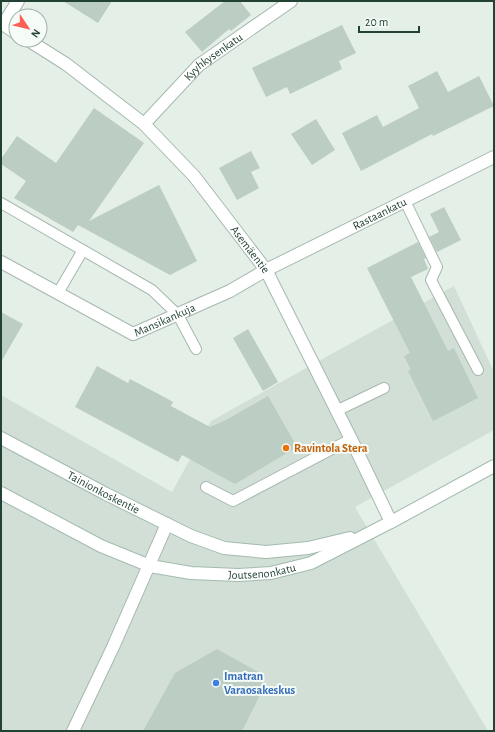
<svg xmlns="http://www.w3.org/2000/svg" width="495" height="732" font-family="'Alegreya Sans',sans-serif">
<rect width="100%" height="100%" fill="#e4efe8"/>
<path fill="#d2dfd7" d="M454,286L494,372V430L355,507L488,731H1V395L172,492L211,421Z"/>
<path fill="#bccdc3" d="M63,1H112L98,23Z
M225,1H240L251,15L231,31L229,29L202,52L185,32Z
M342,25L356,53L339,61L342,69L290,94L287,87L266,97L252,68Z
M437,71L448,92L479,76L494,106L433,136L432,134L361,171L342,133L377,115L383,127L419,108L408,86Z
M94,108L144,143L89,221L159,185L197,261L170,275L78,225L73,232L14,198L26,181L1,164V159L17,136L56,163Z
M316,119L335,150L312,165L291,134Z
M251,151L260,168L251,172L259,188L237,200L219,168Z
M444,207L461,240L437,252L429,237L439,232L430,214Z
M418,242L426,258L424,259L428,269L411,277L448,351L454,348L478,398L433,421L408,371L411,370L404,356L410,353L367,268Z
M1,312L23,324L1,362Z
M248,329L278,382L263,391L233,338Z
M97,366L128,383L130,379L166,398L173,402L171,406L210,427L226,420L268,396L297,447L235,484L182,455L178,462L75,407Z
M217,649L262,674V691L242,731H143L175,673Z"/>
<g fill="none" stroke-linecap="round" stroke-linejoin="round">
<g stroke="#a6b8ae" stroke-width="12">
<path id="service" d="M405,201L437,267L431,280L478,370
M1,203L152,290L178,315L196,349
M58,293L83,250
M336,411L384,388
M206,487L233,501L351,439"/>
</g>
<g stroke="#a6b8ae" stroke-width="14">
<g id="minor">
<path d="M1,23L16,33"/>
<path d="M3,25L18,1"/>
<path id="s1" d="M28,40L66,64L144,124L194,176L266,270L351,439L391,522"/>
<path id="s2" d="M144,124L199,65L291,1"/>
<path id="s3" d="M1,262L133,334L230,291L266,270L494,157"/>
</g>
</g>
<g stroke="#a6b8ae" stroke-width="14">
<path id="tertiary" d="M73,731L113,647L167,524"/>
</g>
<g stroke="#a2bbae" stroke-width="14">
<g id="secondary">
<path id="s4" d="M1,438L106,494L191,536L224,548L266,552L308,548L350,538"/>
<path id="s5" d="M1,493L101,546L150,566L191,573L238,575L271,573L311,563L391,522L494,466"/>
</g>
</g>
<use href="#service" stroke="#fff" stroke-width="10"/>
<use href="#minor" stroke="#fff" stroke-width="12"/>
<use href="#tertiary" stroke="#fff" stroke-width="12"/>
<use href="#secondary" stroke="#fff" stroke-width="12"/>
</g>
<circle fill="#e8710a" stroke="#f5fbf7" stroke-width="1.5" cx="286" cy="448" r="4"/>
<circle fill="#3f7fe0" stroke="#f5fbf7" stroke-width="1.5" cx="216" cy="683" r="4"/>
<g text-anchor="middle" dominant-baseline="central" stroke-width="4" stroke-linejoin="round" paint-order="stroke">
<g font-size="12" fill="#224233" stroke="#f5fbf7">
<text stroke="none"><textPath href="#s2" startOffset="97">Kyyhkysenkatu</textPath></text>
<text stroke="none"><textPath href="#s3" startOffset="425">Rastaankatu</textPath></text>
<text stroke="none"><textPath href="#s1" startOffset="308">Asemäentie</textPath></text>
<text stroke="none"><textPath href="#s3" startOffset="185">Mansikankuja</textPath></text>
<text stroke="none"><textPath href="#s4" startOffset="116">Tainionkoskentie</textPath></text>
<text stroke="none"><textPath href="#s5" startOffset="279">Joutsenonkatu</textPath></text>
</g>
<g font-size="12" font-weight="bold" fill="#c56008" stroke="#f5fbf7" text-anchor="start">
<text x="294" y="448">Ravintola Stera</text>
</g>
<g font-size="12" font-weight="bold" fill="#366cbe" stroke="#f5fbf7" text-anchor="start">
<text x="224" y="676">Imatran<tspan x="224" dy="14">Varaosakeskus</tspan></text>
</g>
</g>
<rect width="495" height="732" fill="none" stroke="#224233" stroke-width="4"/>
<g transform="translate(28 28) rotate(125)"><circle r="19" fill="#f5fbf7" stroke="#a1b1a9"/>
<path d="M0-3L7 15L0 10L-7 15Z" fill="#fb5f56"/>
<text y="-6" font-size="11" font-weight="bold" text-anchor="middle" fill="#224233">N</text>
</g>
<path d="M359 26v6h60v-6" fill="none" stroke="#224233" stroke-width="2"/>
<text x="365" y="26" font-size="12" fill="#224233" stroke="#f5fbf7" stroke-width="3" paint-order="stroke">20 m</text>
</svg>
